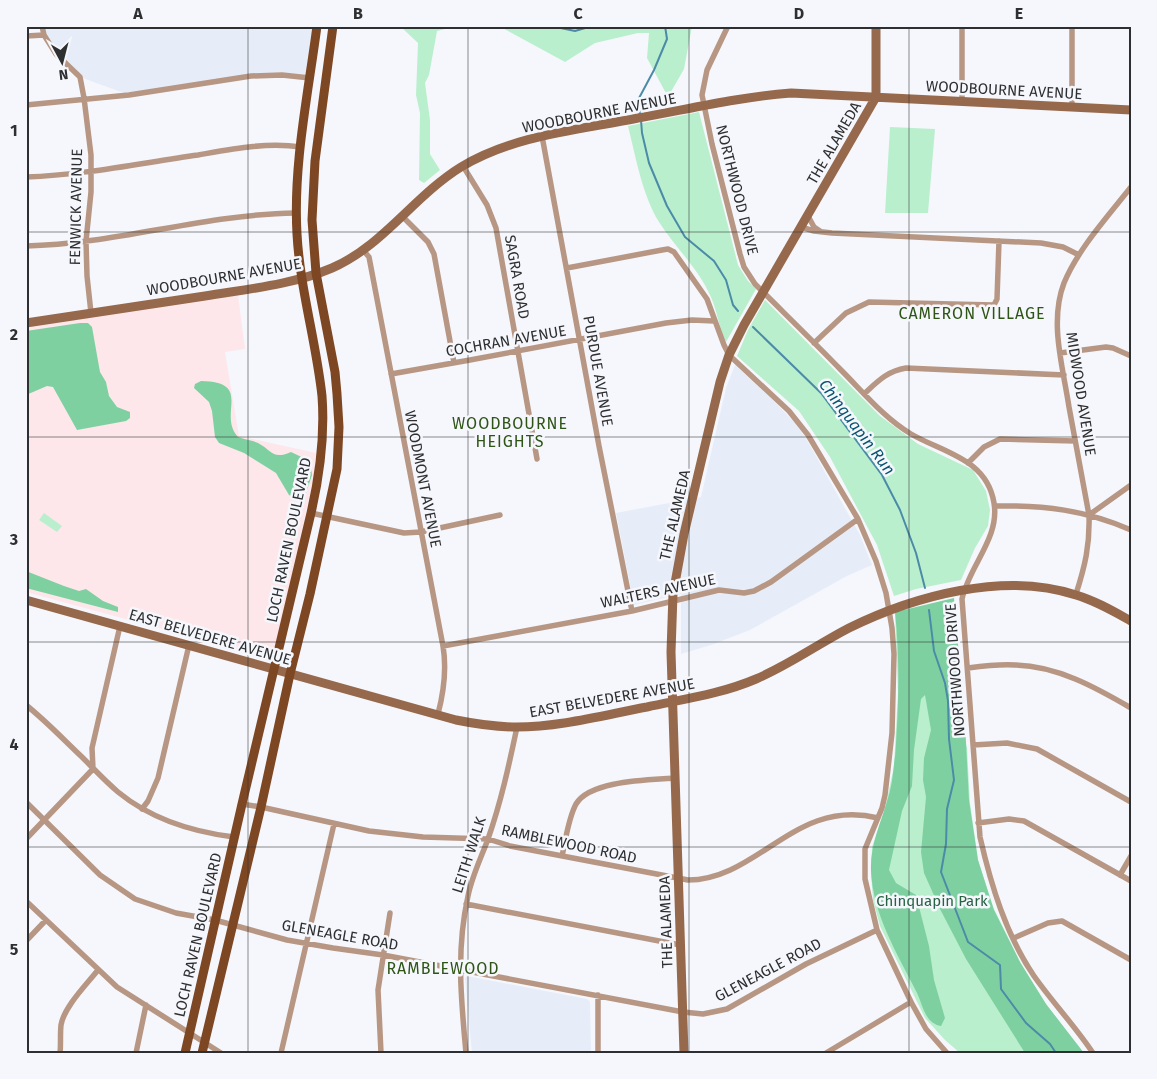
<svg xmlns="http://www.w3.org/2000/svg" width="1157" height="1079" font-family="'Fira Sans',sans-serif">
<rect width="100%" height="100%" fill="#f5f7fc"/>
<path fill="#e6edf9" d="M42,26H317L310,78L268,75L129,95L80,77L56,54Z
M735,365L773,400L795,423L807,440L860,535L872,565L847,576L750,630L711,645L681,654V594L634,605L616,513L701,497L726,388Z
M467,976L587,999L590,1002L591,1053H472L465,978Z"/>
<path fill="#fde7ea" d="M238,295L245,349L225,352L239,436L316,453L313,481L273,659L26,592V327Z"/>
<path fill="#baefce" d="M400,26H457L437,31L429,75L425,83L430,120V154L440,170L424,183L419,180L420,113L416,95L418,43Z
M499,26H692L684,69L668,97L647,58L649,33H638L595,43L565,62Z
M699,112L738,265L748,281L756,289L726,342C718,326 717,307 708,291C696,266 674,246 659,222C642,194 636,158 628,126Z
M890,127L935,129L928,213H885Z
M765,300L880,416L918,444L973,470L986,491L990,510L988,526L975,548L961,580L916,589L894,596L877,545L830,457L799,411L737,356L748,330Z
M44,513L62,526L57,532L39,520Z
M895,612L967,747L970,803L978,860L993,907L1023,968L1046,1004L1083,1053H960L945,1040L925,1018L880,926L873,900L871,873L872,847L885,809L894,766L898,693Z"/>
<path fill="#7fd0a1" d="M80,323H88L92,327L100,372L106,382L109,396L117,407L130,412V418L126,421L77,430L53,387L47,386L26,395V331Z
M201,381C254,382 217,414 238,437C245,440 252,440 258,443C273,451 272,460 291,452L310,461L312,475L304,499L294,498L289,495L276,473L244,453L219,443L215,437L212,411L209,402L194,388L195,384Z
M26,571L64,586L79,591L86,589L103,601L118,607V612L26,588Z
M954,598L965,723L969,800L978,860L994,910L1020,962L1046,1004L1084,1053H1025L966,959L940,909L924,873L921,852L926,797L923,780L924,758L931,730L925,695L921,699L914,750L912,786L902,811L889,870L896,883L916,895L929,946L934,980L945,1018L941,1026C924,1023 923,1004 916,991C897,953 873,915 871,871C870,845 880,826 887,801C891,790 893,776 894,764C896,752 896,739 897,726C899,688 899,650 895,612Z"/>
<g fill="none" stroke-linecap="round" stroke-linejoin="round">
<path stroke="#4b8ba8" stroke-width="2" d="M551,26L575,31L592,26
M640,115L638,100L654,70L667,39L665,26
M641,120L642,133L649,163L667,206L685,237L714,261L726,280L733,305L738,311
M753,327L821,393L882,475L900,510L916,553L925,588
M929,610L934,651L945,683L948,701L949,739L954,780L947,809L946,844L941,872L968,942L1000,965L1001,989L1026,1023L1050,1044L1056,1053"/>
<path stroke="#b79784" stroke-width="5.5" d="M42,26L44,35L56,54L80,77L84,98L91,155V192L86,241L87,276L91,313
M728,26L707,70L702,95L712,144L740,254L744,267L755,284C784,313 813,341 841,370C863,392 884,418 911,434C944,453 987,459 994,503C1000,538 969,566 962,599L980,837C991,885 1006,935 1034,976C1053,1003 1075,1026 1093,1053
M728,26H744
M962,26V101
M1072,26V107
M26,36L44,35
M26,105L129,95L251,76L282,75L310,78
M542,136L599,446L632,611
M463,166L487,205L496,228L537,459
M26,177C84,175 141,163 198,155C232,149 266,142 301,147
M402,216L428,242L434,254L454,363
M808,216L814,227L820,231
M801,227L814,231L832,233L1041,243L1063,247L1079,255
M26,246C117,244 205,214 296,213
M363,250L369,257L443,646C447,670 444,691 438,714
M567,268L662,250L668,249L674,252L707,299L724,345L729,355L789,411L808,435L858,519L876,561L886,593L892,628L894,654L892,733L885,795L882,808L865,849V879L877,930L911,1002L926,1029L947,1053
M814,343L846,313L869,302L994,305L997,299L999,241
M1060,353L1106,347L1113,348L1131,356
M391,374L470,360L666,323L692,320L714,321
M864,394C877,382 887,371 906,368L1064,375
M968,463L984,447L1000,439L1075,441
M995,506C1044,505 1085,510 1131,530
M311,513L404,533L421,532L500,515
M1089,515L1131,485
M1076,594C1085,566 1090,545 1089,515C1082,479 1076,443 1069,407C1063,367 1049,322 1064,283C1078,249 1108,216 1131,187
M443,646L632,611L719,590L744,593L754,591L771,582L858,519
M968,668C983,666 999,664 1015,665C1057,666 1095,687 1131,708
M26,705C46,721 64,740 82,757C94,769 105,781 118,792C151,819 193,832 234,837
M973,745L1007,743L1037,749L1131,802
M26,802L100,875L135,899L176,913L215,920L287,940L333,948L383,955L683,1012L703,1014L727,1009L806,964L877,930
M242,804L261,807L369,831L423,837L488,839L510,846L688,880C758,880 796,797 878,818
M142,809L148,801L158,778L189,645
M978,823L1009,819L1024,821L1131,881
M26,839L93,769L92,748L120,626
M562,856C566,839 568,819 576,804C590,780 650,780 675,778
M1120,875L1131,856
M26,901L117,987L221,1053
M466,904L680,945
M1014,938L1048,923L1062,921L1131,960
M26,941L46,920
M60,1053C61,1044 60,1034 61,1025C64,1007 86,985 98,970
M136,1053L146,1005
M281,1053L334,824
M381,1053L378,990L390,913
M466,1053C461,999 456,950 468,896C472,876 481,858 488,839C501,802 509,765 517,727
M598,1053V995
M826,1053L911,1002"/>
<path stroke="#96694d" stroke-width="9" d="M26,323C86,314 145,305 205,296C247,289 292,285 332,268C383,246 414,196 461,167C514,135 578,130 638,118C689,109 739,97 791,93L1131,110
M26,600L456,720C476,724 496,727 516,727C560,727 604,715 647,707C684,699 721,694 756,679C789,665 818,644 849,628C914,596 1005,571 1076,595C1096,601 1113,611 1131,621
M684,1053L671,652L673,594L684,534L720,382L729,355L744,325L876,97V26"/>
<path stroke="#7e4724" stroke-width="9" d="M185,1053L242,804L311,513C320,474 325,436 322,396C316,341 300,289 297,234C293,165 308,95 317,26
M202,1053L261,807L290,674L310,594L337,469L339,427L337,394L335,372L316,273L312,220L315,161L333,26"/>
</g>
<path fill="none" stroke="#2e2f30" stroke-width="1" stroke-opacity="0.55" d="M248,26V1053M468,26V1053M689,26V1053M909,26V1053M26,232H1131M26,437H1131M26,642H1131M26,847H1131"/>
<g text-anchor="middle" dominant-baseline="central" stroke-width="5" stroke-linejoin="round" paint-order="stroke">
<g font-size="15" fill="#2e2f30" stroke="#f5f7fc">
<text transform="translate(1004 90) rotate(3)">WOODBOURNE AVENUE</text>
<text transform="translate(599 113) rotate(-11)">WOODBOURNE AVENUE</text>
<text transform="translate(834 143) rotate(-60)">THE ALAMEDA</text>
<text transform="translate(737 190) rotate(76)">NORTHWOOD DRIVE</text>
<text transform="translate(76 207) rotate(-89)">FENWICK AVENUE</text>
<text transform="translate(224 277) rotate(-10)">WOODBOURNE AVENUE</text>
<text transform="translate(517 277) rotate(80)">SAGRA ROAD</text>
<text transform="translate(506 341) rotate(-10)">COCHRAN AVENUE</text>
<text transform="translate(598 371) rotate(80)">PURDUE AVENUE</text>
<text transform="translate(1081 394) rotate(81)">MIDWOOD AVENUE</text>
<text transform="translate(423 479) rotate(79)">WOODMONT AVENUE</text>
<text transform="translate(675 515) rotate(-77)">THE ALAMEDA</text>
<text transform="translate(289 540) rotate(-78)">LOCH RAVEN BOULEVARD</text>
<text transform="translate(658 591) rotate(-12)">WALTERS AVENUE</text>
<text transform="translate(210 637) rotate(16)">EAST BELVEDERE AVENUE</text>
<text transform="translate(955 670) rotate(-94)">NORTHWOOD DRIVE</text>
<text transform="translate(612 698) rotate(-10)">EAST BELVEDERE AVENUE</text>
<text transform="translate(569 844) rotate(12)">RAMBLEWOOD ROAD</text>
<text transform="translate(469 855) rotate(-72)">LEITH WALK</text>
<text transform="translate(666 922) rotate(-92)">THE ALAMEDA</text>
<text transform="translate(198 935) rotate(-77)">LOCH RAVEN BOULEVARD</text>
<text transform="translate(340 935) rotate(10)">GLENEAGLE ROAD</text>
<text transform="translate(768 970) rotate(-28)">GLENEAGLE ROAD</text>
</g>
<g font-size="15" fill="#276243" stroke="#f5f7fc">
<text x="932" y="901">Chinquapin Park</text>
</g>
<g font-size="16" letter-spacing="1" fill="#2e5416" stroke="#f5f7fc">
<text x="972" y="313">CAMERON VILLAGE</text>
<text x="510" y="423">WOODBOURNE<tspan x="510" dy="18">HEIGHTS</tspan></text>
<text x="443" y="968">RAMBLEWOOD</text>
</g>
<g font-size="16" font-style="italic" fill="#085370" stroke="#f5f7fc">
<text transform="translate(857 427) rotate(53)">Chinquapin Run</text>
</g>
</g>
<rect width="1157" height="1079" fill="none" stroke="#f5f7fc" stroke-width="55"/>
<g transform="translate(62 62) rotate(173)" stroke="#f5f7fc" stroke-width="4" paint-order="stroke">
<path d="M0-4L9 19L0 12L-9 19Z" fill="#2e2f30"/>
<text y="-8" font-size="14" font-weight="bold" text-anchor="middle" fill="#2e2f30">N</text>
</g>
<rect x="28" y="28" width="1102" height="1024" fill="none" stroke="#2e2f30" stroke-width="2"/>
<g font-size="16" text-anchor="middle" font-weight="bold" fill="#2e2f30">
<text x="138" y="19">A</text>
<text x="358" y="19">B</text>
<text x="578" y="19">C</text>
<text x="799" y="19">D</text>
<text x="1019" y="19">E</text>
<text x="14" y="136">1</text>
<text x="14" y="340">2</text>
<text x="14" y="545">3</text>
<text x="14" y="750">4</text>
<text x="14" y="955">5</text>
</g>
</svg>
